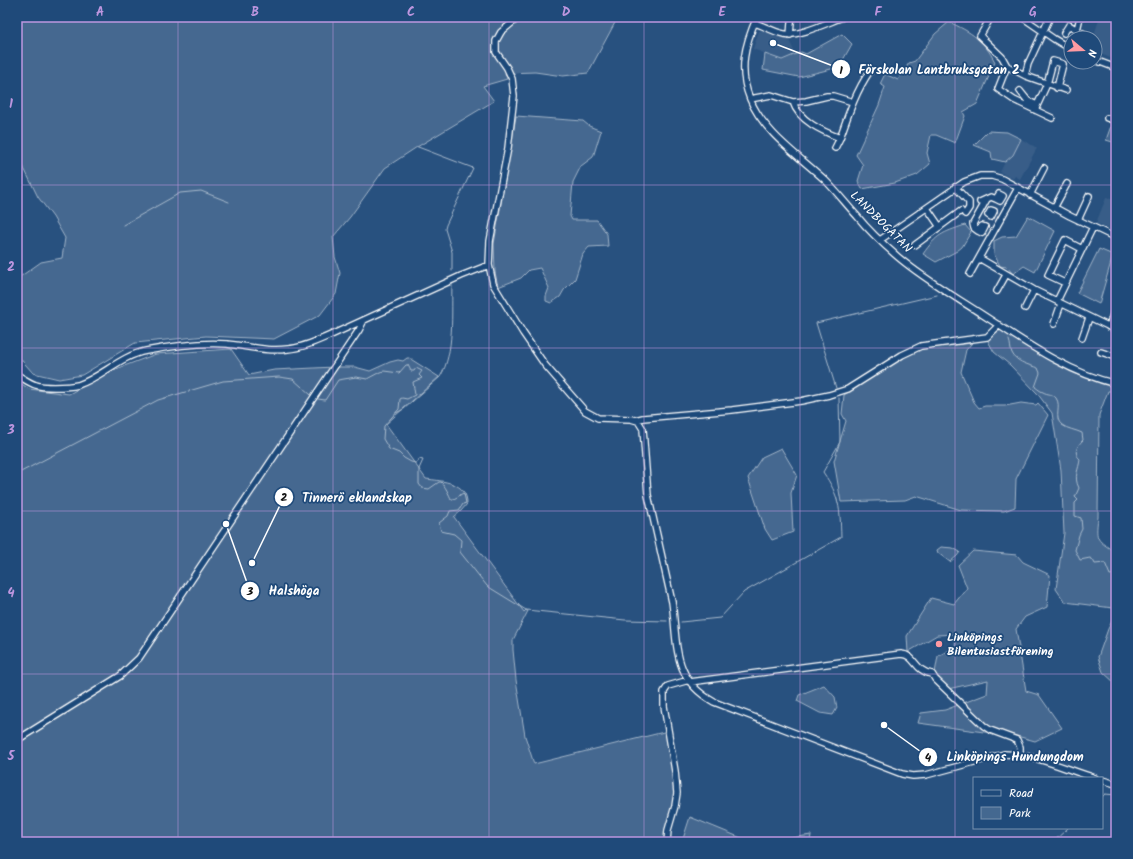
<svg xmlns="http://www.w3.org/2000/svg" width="1133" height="859" font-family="Kalam,sans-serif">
<rect width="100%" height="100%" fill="#28517f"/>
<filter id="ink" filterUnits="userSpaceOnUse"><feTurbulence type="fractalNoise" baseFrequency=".025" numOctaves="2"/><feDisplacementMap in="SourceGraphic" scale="8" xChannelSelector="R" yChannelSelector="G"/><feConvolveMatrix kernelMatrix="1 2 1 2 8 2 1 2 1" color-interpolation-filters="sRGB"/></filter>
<g filter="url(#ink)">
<path fill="#375d88" d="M1100,17H1116V60L1095,52V38H1093Z
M769,30L788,38L796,55L782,60L753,49L759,31Z
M1021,139L1037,148L1020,179L1015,176L1013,179L1000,172L1005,162L1013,155Z
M1116,197V232L1096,223L1106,198L1112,199Z"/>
<path fill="#446890" stroke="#a2b4c8" d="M17,17H618L588,73L563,76L535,72L505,73L507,79L483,86L494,101L417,147L385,168L350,217L333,237L335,257L340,273L336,294L320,315L274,339L206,336L135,343L82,375L59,379L33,373L17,355V279L41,262L62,258L65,238L53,217L38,197L17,154Z
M949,22C971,32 984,40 995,62L977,104L963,112L965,116L955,143L936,135H931L927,153L930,164L917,175L895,183L862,189L858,181L863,165L856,155L879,105L885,87L880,84L885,74L898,80L909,63L915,61L935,34Z
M842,34L852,44L839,67L799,77L763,70L765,54L782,60L801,52L806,54Z
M516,116L583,121L589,126L601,131L593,157L581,166L573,182L570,216L572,220H597L607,234L608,246L589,247L583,254L575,279L564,290L560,297L551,303L546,301V296L549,288L540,268L529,270L521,278L498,287L495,272L494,244Z
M1112,123L1116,125V143L1106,140Z
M988,131L1007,132L1021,139L1013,155L1005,162L992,159L991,152L974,145Z
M1028,216L1055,231L1035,272L1024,266L1013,274L1007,267L1000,266L994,254V241L1002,237L1016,236Z
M965,225L971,232L962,247L957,251L936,262L923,254C937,234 942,233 965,225Z
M1099,249L1113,255L1099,304L1077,293Z
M1002,330L1041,354L1116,386V391H1108L1099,415L1098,517C1095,542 1097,539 1116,553V610L1113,608L1065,602L1056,589L1064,533L1061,470L1052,413L1037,393L1010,365L994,352L987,339L992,334Z
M972,343L966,350L961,372L974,402L979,408L985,406H1005L1021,403L1036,405L1038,403L1048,415L1016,479L1015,507L1004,511L961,510L916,496L905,500L841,502L834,461L846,421L842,414L844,395L908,355L920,349Z
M231,349L249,375L274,370L334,367H355L370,371L390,362L398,360L403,361L407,358H409L439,377L386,424L426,479C442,481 468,482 467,504L461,511L454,517L524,612L526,610L528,611L513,640V650L516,680L525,736L534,764L668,731L676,790L668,842H17V381L29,389L69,394L111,371L156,354Z
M781,448L797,475L791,493L793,532L772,540L765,529L748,478L762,457Z
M941,547L953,548L960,552L957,556L950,562L938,553L937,550Z
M973,551L1017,555L1023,562L1050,575L1047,607L1025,617L1016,629L1026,691L1039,695L1062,728L1035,741L1006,733L984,732L918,723L921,713L945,710L987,694L988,680L948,689L935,673L938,656L955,647L956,634L937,635L908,652L907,636L931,598L954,604L967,588L958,565Z
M1115,615H1116V684L1103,672L1098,657L1108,629Z
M824,685L835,697L837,708L833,715L820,713L797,701L799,695Z
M690,817L751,842H682Z
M811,835L810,842H766L772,841Z"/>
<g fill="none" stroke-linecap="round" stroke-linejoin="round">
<path stroke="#aabbcd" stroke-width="1" d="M418,147L473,168L446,225L445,229L452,252V271
M123,225L180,193L201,191L229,202
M1009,340C1011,345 1010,349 1012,353C1016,362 1029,365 1038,368L1040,373L1035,387C1038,389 1040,391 1043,392C1048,395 1052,393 1056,398C1062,406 1053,418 1062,425C1067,429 1076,430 1082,433L1083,440C1077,446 1073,453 1080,459C1079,470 1073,476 1079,488L1075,497L1078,500L1075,503V516L1081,518L1082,529L1079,535L1075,550L1080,560L1090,558L1093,560L1095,564L1105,563L1110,575L1116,574
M836,388L816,323L937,295
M318,399L325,400L338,380L356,377L367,379L380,372L384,371L399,373L406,365H408L411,371H414L416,368L422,371L419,375L422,378L413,382L415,395L407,399L402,398L400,399L399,409L384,426L383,439L389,449L399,453L404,458L411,462L416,463L418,462L419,459L423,460L419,469V484L422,488L429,489L439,482H441C444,484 450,496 451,499H454L463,493L464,494L466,503L463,504L459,510L450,511L448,516L439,523L441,531L454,534L461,540L460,552L487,586L526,610L625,620L667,621
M396,413L404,409L440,377C455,353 451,312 452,284
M17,474L158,400L223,381L279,377L293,379L311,395
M681,622L720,618L744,592L841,537C840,508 840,497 823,472L840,442L839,398
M1102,797L1105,794L1116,795
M1053,842L1068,828"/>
<g stroke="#fff" stroke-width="8">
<path id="minor" d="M519,17L501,32L496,41V52L507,68L512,79L514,96L508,148L490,241L489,265L493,284L523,333L545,365L585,411L598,418L631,419L638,421L643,429L648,495L672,602C678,642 671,679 714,702L902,774L913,776L926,775L1004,754C1036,754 1065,769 1095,778
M757,17C745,44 738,70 750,99C763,132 799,156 825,180C836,191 846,204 857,216C869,231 883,244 898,257C924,279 954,296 983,315C1025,342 1066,372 1116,384
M991,17L980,36L1002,57L1007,66L1026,76L1066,90
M1022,17L1054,39L1071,49
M755,23C764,26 774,32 784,34C798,37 829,22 843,17
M1077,30L1080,17
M1064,33L1069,25L1084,34
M790,35L791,23L792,17
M1095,60L1116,68
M1007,66L998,89L1014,100L1052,118
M1026,72L1028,64L1050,17
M1020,91L1028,101L1037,105
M750,99L771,95L793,102C799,121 822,131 840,138C848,115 856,91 870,71
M793,102L806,101L827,96H833L853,102
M1035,110L1047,84L1053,61L1063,64L1057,88
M1107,118L1116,121
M835,148L840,138
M955,187L969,202V208L965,214
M999,194L1003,196L1000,201L996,199Z
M1030,195L1044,168
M980,202L991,197L996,199
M927,208L940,227
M1054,208L1067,184
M991,210L994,211L991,217L988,215Z
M1078,220L1089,196
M982,226L985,227L982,233L978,231Z
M978,231L974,228L973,224L987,199
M880,240L964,182L980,176H992L1002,179L1070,216L1116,238
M915,245L961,211
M979,258L1034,290L1116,330
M970,274L1018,188
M1065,283L1048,275L1065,240L1082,249
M997,291L1006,275
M1057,301L1093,227
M1025,308L1034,290
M1054,324L1061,304
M1109,327L1116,305
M1082,338L1089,318
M1101,352L1116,357
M17,375C23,378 29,383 36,385C41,387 48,387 54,387C62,387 70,387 78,385C102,377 120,356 146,351C172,346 201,342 227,344C248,346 267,352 288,349C302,348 317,341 331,335L461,276L489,265
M635,420L643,418L732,410L801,401L829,395L848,389L902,355L921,346L987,337L999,325
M690,682L901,654C916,655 914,671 932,674L935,679L984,726L990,730L1017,740L1020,747V754
M17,740L120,676L139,658L359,330L364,320
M1102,780L1116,784
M667,842L668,830L675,806L677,793L675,771L664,706V692L668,686L689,680"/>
</g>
<use href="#minor" stroke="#1f4a7a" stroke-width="5.5"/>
</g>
</g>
<path fill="none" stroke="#bd96df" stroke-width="1" stroke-opacity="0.55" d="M178,17V842M333,17V842M489,17V842M644,17V842M800,17V842M955,17V842M17,185H1116M17,348H1116M17,511H1116M17,674H1116"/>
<circle fill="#ff9aa2" stroke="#1f4a7a" stroke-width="1.5" cx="939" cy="644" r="4"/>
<g text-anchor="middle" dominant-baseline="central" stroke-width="3.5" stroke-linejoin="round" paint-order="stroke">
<g font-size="12" fill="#fff" stroke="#1f4a7a">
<text transform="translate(881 222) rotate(45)">LANDBOGATAN</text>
</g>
<g font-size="12" font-weight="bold" fill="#fff" stroke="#1f4a7a" text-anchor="start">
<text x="947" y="637">Linköpings<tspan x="947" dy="14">Bilentusiastförening</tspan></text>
</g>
</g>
<path fill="none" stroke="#fff" stroke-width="1.5" d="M773 43L841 69M252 563L284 497M226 524L250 591M884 725L928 757"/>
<g fill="#fff" stroke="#1f4a7a" stroke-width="1.5">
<circle cx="773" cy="43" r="4"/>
<circle cx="252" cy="563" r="4"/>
<circle cx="226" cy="524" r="4"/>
<circle cx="884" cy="725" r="4"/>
<circle cx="841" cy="69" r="10"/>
<circle cx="284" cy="497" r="10"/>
<circle cx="250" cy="591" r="10"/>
<circle cx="928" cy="757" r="10"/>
</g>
<g font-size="12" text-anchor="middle" font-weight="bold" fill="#111">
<text x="841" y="74">1</text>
<text x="284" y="501">2</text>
<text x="250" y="595">3</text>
<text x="928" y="761">4</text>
</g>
<g font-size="13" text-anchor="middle" font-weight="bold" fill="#fff" stroke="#1f4a7a" stroke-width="3.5" stroke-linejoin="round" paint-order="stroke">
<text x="939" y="74">Förskolan Lantbruksgatan 2</text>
<text x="357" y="502">Tinnerö eklandskap</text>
<text x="294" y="595">Halshöga</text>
<text x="1015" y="761">Linköpings Hundungdom</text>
</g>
<rect width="1133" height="859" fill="none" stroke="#1f4a7a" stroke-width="44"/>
<rect x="973" y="777" width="130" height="52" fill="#1f4a7a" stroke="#7992af"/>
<rect x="981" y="790" width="20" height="6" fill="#1f4a7a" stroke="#7992af"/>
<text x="1009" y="797" font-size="12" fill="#ffffff">Road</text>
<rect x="981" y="807" width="20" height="12" fill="#446890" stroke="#7992af"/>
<text x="1009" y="817" font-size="12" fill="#ffffff">Park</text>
<g transform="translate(1083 50) rotate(109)"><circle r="19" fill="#1f4a7a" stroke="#7992af"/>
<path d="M0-3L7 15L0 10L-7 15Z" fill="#ff9aa2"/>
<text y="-6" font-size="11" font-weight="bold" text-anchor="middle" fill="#ffffff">N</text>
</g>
<rect x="22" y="22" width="1089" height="815" fill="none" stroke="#bd96df" stroke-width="1.5"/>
<g font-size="13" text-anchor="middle" font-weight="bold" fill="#bd96df">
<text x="100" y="16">A</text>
<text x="255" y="16">B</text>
<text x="411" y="16">C</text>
<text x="566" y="16">D</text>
<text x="722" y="16">E</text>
<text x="878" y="16">F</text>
<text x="1033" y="16">G</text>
<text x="11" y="108">1</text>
<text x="11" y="271">2</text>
<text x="11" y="434">3</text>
<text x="11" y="597">4</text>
<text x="11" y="760">5</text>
</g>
</svg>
